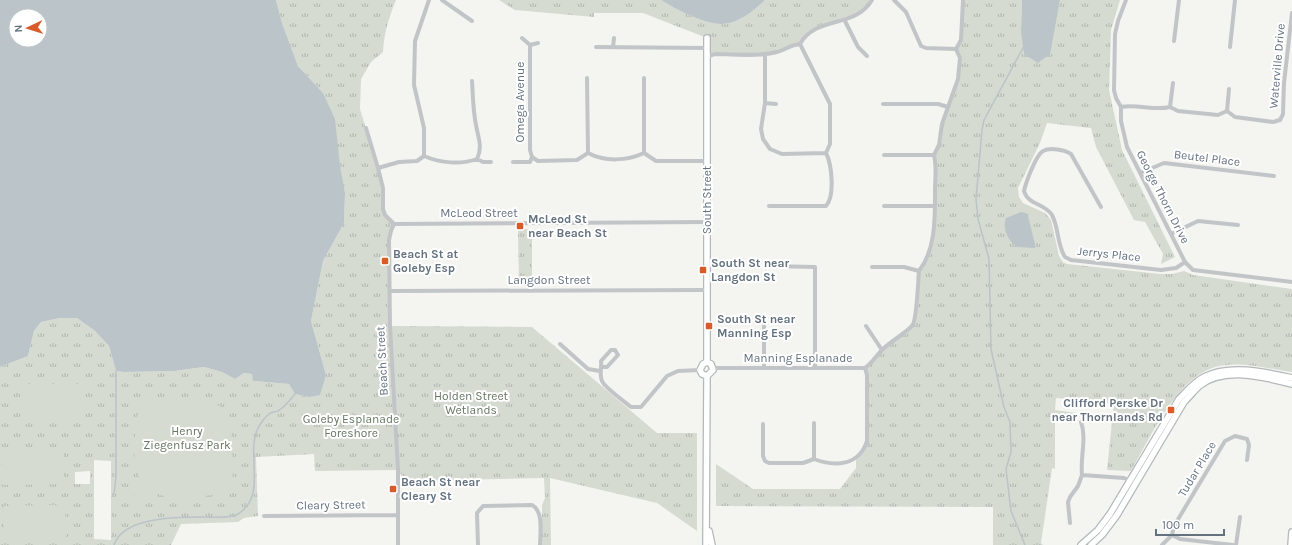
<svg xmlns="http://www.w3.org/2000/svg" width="1292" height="545" font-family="Karla,sans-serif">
<defs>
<pattern id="grass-tufts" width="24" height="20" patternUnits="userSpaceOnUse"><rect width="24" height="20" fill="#d5dbd1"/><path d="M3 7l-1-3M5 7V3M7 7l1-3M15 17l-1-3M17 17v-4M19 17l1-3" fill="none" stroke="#b0b6af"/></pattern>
</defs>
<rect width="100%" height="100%" fill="#f4f4f0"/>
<path fill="url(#grass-tufts)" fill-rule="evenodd" d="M276,0H396C389,17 384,33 383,52L371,62L361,79L360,109L378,168L383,188V209L394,224L391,231L390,326L532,327L657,433H697V531L657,503L550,478L551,545H542V505L545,498L544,478L405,481L398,470L315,471L314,454L256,457L258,516L244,518L238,522L181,524L171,545H0V367L28,356L34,331L41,322L60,318H77L95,331L109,346L116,371L124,372L174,371L204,367L222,372L235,379L244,373L252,374L254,381L289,384L295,394L309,397L326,375L311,321L323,261L344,223L345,193L323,93L298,66L282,23ZM94,460L111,461V540L94,539ZM90,471V484H75V472Z
M499,0H661C675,9 706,25 722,24C738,24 755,10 765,0H872L864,11L817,27L800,44L779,52L715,54L707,57V38L643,13H594V17L515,10Z
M963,0H1022L1021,31L1054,26L1060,0H1120L1111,30L1109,90L1122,150L1175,257L1161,264L1163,254L1145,222L1134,220L1096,147L1091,128L1047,123L1040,143L1018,188L1019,197L1023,203L1045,213L1051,220L1059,256L1063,262L1067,264L1160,274H1172L1184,271L1193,275L1292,289V372C1269,369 1242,361 1219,366C1177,375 1151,437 1131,471L1107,470L1114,403L1056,398L1055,410L1076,413L1071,420L1055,418V469L1052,468L1041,543L1043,545H993V507L716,506V464L753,489H840L856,468V460L865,447L867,441L865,368L882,350L913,325L919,276L925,263L934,234V155L939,145L941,130L955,90L960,58L957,52L961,39Z
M518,229H532V286H519Z"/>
<path fill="#d5dbd1" d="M20,384H82V421L21,422Z
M185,399C193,400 204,399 212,402C236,408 232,462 233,481C227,494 216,495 203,496C151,503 130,489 135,435C136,425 135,413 143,406C154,398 172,400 185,399Z
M64,447V484L2,485V448Z
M140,488L147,495L133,508L127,502Z
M65,505L66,542L4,543V506Z"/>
<path fill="#bbc4c8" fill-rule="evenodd" d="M0,0H276L282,23L298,66L323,93L335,119L340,166L345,193L344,223L323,261L311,321L326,375L320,395L309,397L295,394L289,384L253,381L252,374L244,373L235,379L222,372L204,367L174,371L124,372L116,371L109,346L95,331L77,318H60L41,322L34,331L28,356L0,367ZM16,16H40V40H16Z
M661,0H765C755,10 738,24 722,24C706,25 675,9 661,0Z
M1022,0H1060L1050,54L1038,63L1024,54L1021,31Z
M1021,212L1026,213L1028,216L1035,244V248L1017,247C1008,241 1002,228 1006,218Z"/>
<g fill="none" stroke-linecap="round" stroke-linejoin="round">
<path stroke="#bbc4c8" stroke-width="1.5" d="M1024,46L984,120L982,130L976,199L978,219L989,259L991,349L1004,407L1010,422L1011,452L1006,469L1011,511L1025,545
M114,494L116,476V371
M114,545C123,516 180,517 205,517C215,517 229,519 238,514C268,495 245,455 258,428C260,424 266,416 269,414C271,412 275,412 278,411C285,407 290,400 295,394"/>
<g stroke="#b4b8bc" stroke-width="8">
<path id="secondary" d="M707,362V38
M707,376L702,374L700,370L703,364L707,362
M707,376L713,370L711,364L707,362
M709,531L712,545
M706,545L707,376
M1081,545L1098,530L1110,514L1179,399C1187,391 1194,382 1204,377C1230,364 1265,372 1292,378
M1091,545L1102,535L1117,515L1184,402C1189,397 1194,391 1199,386C1224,366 1264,377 1292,384
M1291,545L1292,532"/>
</g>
<path stroke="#c2c5c8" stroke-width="4" d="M442,0L472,21
M894,0L906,12L921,46L926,48L956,49
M1126,0L1118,21L1115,34L1114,90L1116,98L1121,107V121L1127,147L1185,262L1193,270L1292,282
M845,21L858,47L867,56
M522,38L530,45L538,43
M1174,41L1179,0
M530,45V150L532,157L538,161L577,160L588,153C605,162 627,161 644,153L656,161H707
M596,47L707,48
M613,47L614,38
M1230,47L1235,0
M765,54V103L761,129L763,139L770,149L782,154L826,153
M707,57L715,54C735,54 758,57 777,52C786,50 789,45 800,44C816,15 855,29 872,0
M587,78L588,153
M644,78V153
M765,103L776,104
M883,104H938L948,107
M1121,107C1138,104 1154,111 1170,107L1178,111L1218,115L1227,111L1235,117L1273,122L1280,120L1283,114L1284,83L1292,13
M1170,107L1173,83
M1227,111L1229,89
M366,128L378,168L383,188V209L385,215L394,224
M884,155H934
M424,156V128L414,85L415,41L429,0
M477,159L483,162H491
M513,162H530L532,157
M378,168L399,162L417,161L424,156C440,163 461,165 477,159C483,147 478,137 476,125C473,111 473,96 472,81
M1140,173L1164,163L1274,176
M769,206H826C835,196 832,165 826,153L830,144V104L800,44
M884,206H935
M1101,207L1071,154C1065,150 1050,147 1043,151C1036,155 1026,182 1024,191C1028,205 1044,203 1052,215C1059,228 1057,245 1065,257L1071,260L1161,270L1176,268L1185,262
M394,224L391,231L389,240L390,326L398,470V545
M394,224L707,222
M1171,234L1198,221L1238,225
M767,266L815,267V368
M872,267H904L919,271
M390,291L707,290
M866,326L882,350
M560,344L588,369L600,371
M602,367H607L618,355L615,350H611L601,361C602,368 599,374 602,381C605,388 624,401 631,407H641L667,376L678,371L700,370
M713,368H865C872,363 876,356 882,350C891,341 903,335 912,326C917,321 918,281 919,271C936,249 935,218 935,191C935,177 937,168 934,155L939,145L942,124L958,79L960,58L956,49L961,40L963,0
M764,368V326
M1081,422C1087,438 1080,457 1082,475
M814,423V459
M763,424V456L765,461L769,463H803L814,459C835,467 859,466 867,441V375L865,368
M1082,475L1124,478L1132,481
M264,516L398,515
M1070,523L1068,502L1070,497L1078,486L1082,475
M1172,535L1180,539L1233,545
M478,545L477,513L483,506L532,505C544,511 540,534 540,545
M1162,545L1172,535L1174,526L1225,441L1235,436L1247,439L1249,445L1247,460
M1236,545L1240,517"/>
<use href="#secondary" stroke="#fff" stroke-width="5.5"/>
</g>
<g fill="#da5a2a" stroke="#fff" stroke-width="1.5">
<rect x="516" y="222" width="8" height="8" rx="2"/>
<rect x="381" y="257" width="8" height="8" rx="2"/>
<rect x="699" y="266" width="8" height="8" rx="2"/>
<rect x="705" y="322" width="8" height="8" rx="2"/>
<rect x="1167" y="406" width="8" height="8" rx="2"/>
<rect x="389" y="485" width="8" height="8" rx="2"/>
</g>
<g text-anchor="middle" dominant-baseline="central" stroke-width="4" stroke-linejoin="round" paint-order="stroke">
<g font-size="12" fill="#647280" stroke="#fff">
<text transform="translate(1277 66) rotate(-85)">Waterville Drive</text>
<text transform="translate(520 102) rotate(-90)">Omega Avenue</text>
<text transform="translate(1207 158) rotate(7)">Beutel Place</text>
<text transform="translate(1163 197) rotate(63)">George Thorn Drive</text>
<text transform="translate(707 200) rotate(-90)">South Street</text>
<text x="479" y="213">McLeod Street</text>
<text transform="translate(1109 254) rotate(6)">Jerrys Place</text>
<text x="549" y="280">Langdon Street</text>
<text x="798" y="358">Manning Esplanade</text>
<text transform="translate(382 361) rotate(-93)">Beach Street</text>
<text transform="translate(1197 469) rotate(-59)">Tudar Place</text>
<text transform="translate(331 505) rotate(-1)">Cleary Street</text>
</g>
<g font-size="12" font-weight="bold" fill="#647280" stroke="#fff" text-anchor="start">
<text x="528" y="219">McLeod St<tspan x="528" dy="14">near Beach St</tspan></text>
<text x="393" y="254">Beach St at<tspan x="393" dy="14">Goleby Esp</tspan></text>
<text x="711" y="263">South St near<tspan x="711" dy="14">Langdon St</tspan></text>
<text x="717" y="319">South St near<tspan x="717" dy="14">Manning Esp</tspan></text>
<text x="1163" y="403" text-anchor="end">Clifford Perske Dr<tspan x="1163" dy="14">near Thornlands Rd</tspan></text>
<text x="401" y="482">Beach St near<tspan x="401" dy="14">Cleary St</tspan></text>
</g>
<g font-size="12" fill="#667763" stroke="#fff">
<text x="471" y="396">Holden Street<tspan x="471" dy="14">Wetlands</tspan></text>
<text x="351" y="419">Goleby Esplanade<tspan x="351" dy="14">Foreshore</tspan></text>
<text x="187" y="431">Henry<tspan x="187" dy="14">Ziegenfusz Park</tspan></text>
</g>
</g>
<g transform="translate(28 28) rotate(266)"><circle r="19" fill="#ffffff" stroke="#c1c7cc"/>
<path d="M0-3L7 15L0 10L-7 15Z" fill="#da5a2a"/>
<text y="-6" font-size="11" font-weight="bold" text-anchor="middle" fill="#647280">N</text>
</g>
<path d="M1156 529v6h68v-6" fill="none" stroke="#647280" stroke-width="2"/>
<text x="1162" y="529" font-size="12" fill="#647280" stroke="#ffffff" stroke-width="3" paint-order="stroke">100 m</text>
</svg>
